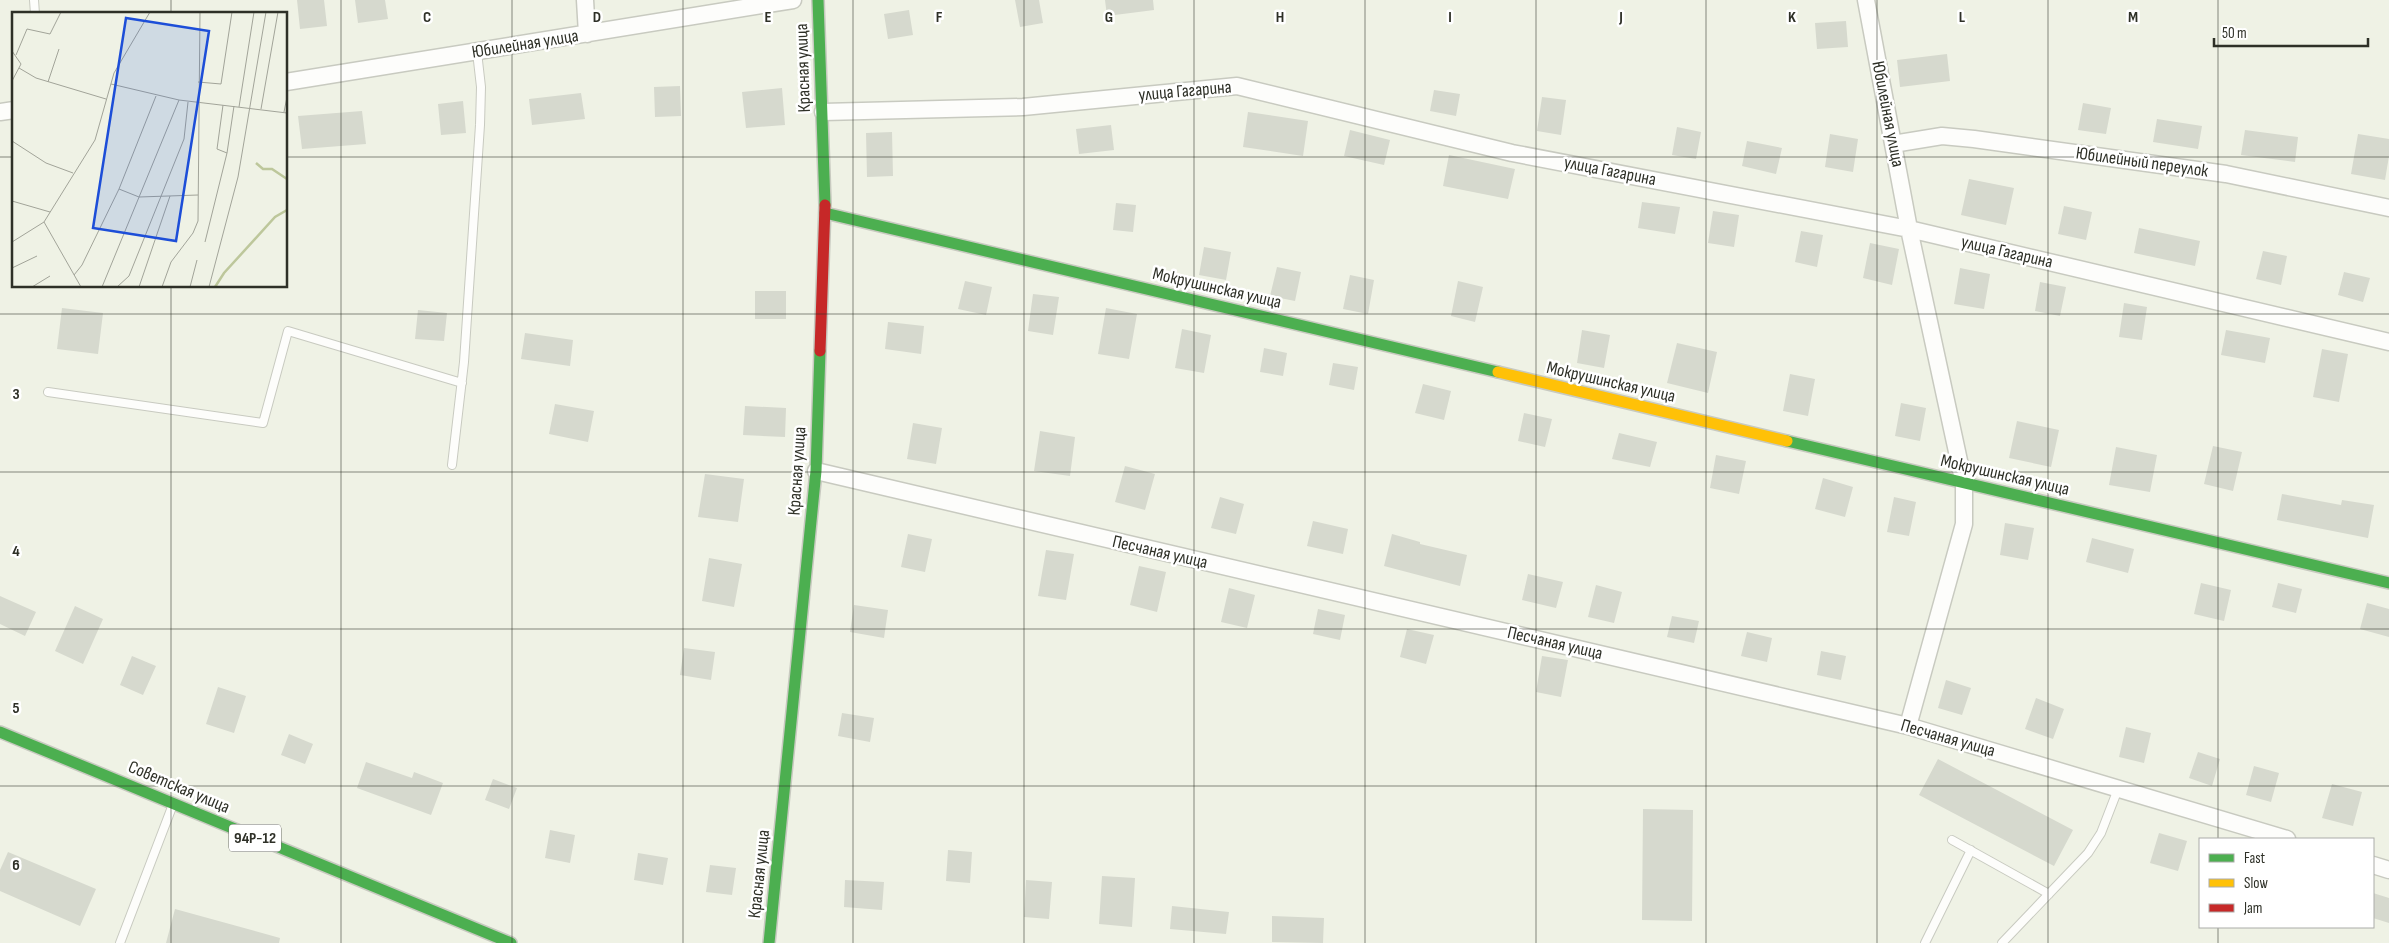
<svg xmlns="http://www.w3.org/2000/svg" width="2389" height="943" font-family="'Sofia Sans Condensed',sans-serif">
<rect width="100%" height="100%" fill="#eff2e5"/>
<path fill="#d6d9ce" d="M297,0H324L327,26L300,29Z
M355,0H385L388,19L358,23Z
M1015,0H1039L1043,23L1020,27Z
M1105,0H1153L1154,10L1107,16Z
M909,10L913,35L888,39L884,14Z
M1846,21L1848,47L1817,49L1815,23Z
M1947,54L1950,81L1900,87L1897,60Z
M680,86L681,116L655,117L654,87Z
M782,88L785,125L746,128L742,92Z
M1434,90L1460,94L1456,116L1430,111Z
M581,93L585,119L532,125L529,99Z
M1542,97L1566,100L1561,135L1537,131Z
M463,101L466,133L441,135L438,104Z
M2083,103L2111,108L2106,134L2078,130Z
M362,111L366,144L302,149L298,116Z
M1248,112L1308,121L1303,156L1243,147Z
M2157,119L2202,126L2198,149L2153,142Z
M1111,125L1114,150L1079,154L1076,129Z
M1677,127L1701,132L1696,159L1672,155Z
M1350,130L1390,140L1384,165L1344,156Z
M2245,130L2298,137L2295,162L2241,155Z
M892,132L893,176L867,177L866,133Z
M1830,134L1858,139L1853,172L1825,167Z
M2358,134L2389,139V156L2385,180L2351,174Z
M1747,141L1782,148L1776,174L1742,166Z
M1449,155L1515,169L1508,199L1443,186Z
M1969,179L2014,188L2006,225L1961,215Z
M1642,202L1680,207L1675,234L1638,228Z
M1116,203L1136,205L1133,232L1113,230Z
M2064,206L2092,212L2086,240L2058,234Z
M1713,211L1739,215L1734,247L1708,243Z
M2139,228L2200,241L2195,266L2134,253Z
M1801,231L1823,235L1817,267L1795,262Z
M1870,243L1899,249L1892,285L1863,278Z
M1204,247L1231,252L1226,280L1199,275Z
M2263,251L2287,256L2281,285L2256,279Z
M1277,267L1301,272L1295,301L1270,296Z
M1960,268L1990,274L1984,309L1954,304Z
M2344,272L2370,278L2363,302L2338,295Z
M1350,275L1374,280L1368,314L1343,309Z
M965,281L992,287L986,315L958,309Z
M1458,281L1483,287L1475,322L1451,316Z
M2040,282L2066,287L2060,316L2035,311Z
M755,291H786V319H755Z
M1033,294L1059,297L1053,335L1028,331Z
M2124,303L2147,307L2142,340L2119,337Z
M62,308L103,313L98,354L57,349Z
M1106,308L1137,314L1129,359L1098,354Z
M418,310L447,313L444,341L415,339Z
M888,322L924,326L921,354L885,349Z
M1182,329L1211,335L1204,373L1175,368Z
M1582,330L1610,335L1604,368L1577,363Z
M2226,330L2270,338L2265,363L2221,355Z
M525,333L573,340L570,366L521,359Z
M1677,343L1717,352L1708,393L1667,383Z
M1264,348L1287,353L1283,376L1260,372Z
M2322,349L2348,354L2339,402L2313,397Z
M1333,363L1358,367L1354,390L1329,385Z
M1790,374L1815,379L1808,416L1783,411Z
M1423,384L1451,391L1444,420L1415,413Z
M1901,403L1926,408L1920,441L1895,436Z
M555,404L594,411L588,442L549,434Z
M745,406L786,408L785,437L743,435Z
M1524,413L1552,419L1545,447L1518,441Z
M2017,421L2059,430L2051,467L2009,458Z
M913,423L942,428L936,464L907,459Z
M1040,431L1075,437L1070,476L1034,471Z
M1619,433L1657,442L1650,467L1612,459Z
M2213,446L2242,452L2233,491L2204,484Z
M2116,447L2157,455L2150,492L2109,485Z
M1716,455L1746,461L1739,494L1710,488Z
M1125,466L1155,474L1145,510L1115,502Z
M705,474L744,479L738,522L698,517Z
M1823,478L1853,487L1845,517L1815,509Z
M2282,494L2341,505L2342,500L2374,505L2368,538L2277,520Z
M1220,497L1244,504L1236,534L1211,528Z
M1894,497L1916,502L1909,536L1887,532Z
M1313,521L1348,529L1343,554L1307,546Z
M2005,523L2034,528L2028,560L2000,555Z
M908,534L932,539L925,572L901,567Z
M1392,534L1420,542V544L1467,555L1460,586L1384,566Z
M2092,538L2134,549L2128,573L2086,562Z
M1046,550L1074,554L1066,600L1038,596Z
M709,558L742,564L734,607L702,601Z
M1139,566L1166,572L1157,612L1130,605Z
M1528,574L1563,582L1556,608L1522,600Z
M2201,583L2231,590L2224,621L2194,614Z
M2278,583L2302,589L2296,613L2272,607Z
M1596,585L1622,592L1614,623L1588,617Z
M1229,588L1255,595L1247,628L1221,622Z
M0,596L36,612L25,636L0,624Z
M2367,603L2389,609V637L2360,629Z
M854,605L888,610L884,638L850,632Z
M75,606L103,619L83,664L55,651Z
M1318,609L1345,615L1340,640L1313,634Z
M1672,616L1699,621L1694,643L1667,637Z
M1407,629L1434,635L1426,664L1400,657Z
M1747,632L1772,638L1767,662L1741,656Z
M684,648L715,652L711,680L680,675Z
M1821,651L1846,656L1841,680L1817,675Z
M132,656L156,666L143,695L120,685Z
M1542,656L1568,660L1561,697L1536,692Z
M1946,680L1971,688L1962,715L1938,708Z
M218,687L246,696L234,733L206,724Z
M2036,698L2064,709L2053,739L2025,729Z
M842,713L874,718L870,742L838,736Z
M2126,727L2151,733L2144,763L2119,757Z
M289,734L313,744L305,764L281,755Z
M2198,752L2220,759L2212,786L2189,778Z
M1938,759L2073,830L2054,866L1919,795Z
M366,762L412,778L414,772L443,783L431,815L357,788Z
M2254,766L2279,773L2271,802L2246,795Z
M493,779L517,788L509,809L485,800Z
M2332,784L2362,792L2353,826L2322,818Z
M1643,809L1693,810L1692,921L1642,920Z
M550,830L575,835L570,863L545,858Z
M2159,833L2187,841L2178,871L2150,863Z
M948,850L972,852L970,883L946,881Z
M8,852L96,889L80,926L0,891V870Z
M638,853L668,858L663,885L634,880Z
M710,865L736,868L732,895L706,892Z
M1102,876L1135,878L1132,927L1099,924Z
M845,880L884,882L882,910L844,907Z
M1026,880L1052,882L1049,919L1024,917Z
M2373,893L2389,898V923L2373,918Z
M1172,906L1229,912L1226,934L1170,929Z
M175,909L280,938L279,943H166Z
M1272,916L1324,918L1323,943L1272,942Z"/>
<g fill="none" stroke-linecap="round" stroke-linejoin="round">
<g stroke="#c8cac0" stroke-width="10">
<path id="lane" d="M34,0L35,14
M48,392L263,423L288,331L462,383
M452,465L464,362L480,125L481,87L477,52
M1952,840L2049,894
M120,943L172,807
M1925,943L1971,850
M2002,943L2088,853L2101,833L2118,789"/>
</g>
<g stroke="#c8cac0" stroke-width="19">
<path id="street" d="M585,0L587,34
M1866,0L1909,229L1964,484V524L1908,726
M286,82L793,0
M0,112L14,110
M823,112L1023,107L1237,86L1512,153L1909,229L2389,342
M1893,144L1942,136L1974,139L2226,174L2389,208
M816,471L1908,726L2287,839
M2373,865L2389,870"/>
</g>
<g stroke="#c8cac0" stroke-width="14">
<path id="fast" d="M818,0L825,205
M825,213L1498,372
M1787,441L2389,583
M0,732L511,943
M769,943L816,471L820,351"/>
</g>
<g stroke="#c8cac0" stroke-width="14">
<path id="slow" d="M1498,372L1787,441"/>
</g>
<g stroke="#c8cac0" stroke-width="14">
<path id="jam" d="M820,351L825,205"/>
</g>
<use href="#lane" stroke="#fdfdfb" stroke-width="8"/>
<use href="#street" stroke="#fdfdfb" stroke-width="16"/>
<use href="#fast" stroke="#4caf50" stroke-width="11"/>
<use href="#slow" stroke="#ffc107" stroke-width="11"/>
<use href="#jam" stroke="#c62828" stroke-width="11"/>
</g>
<path fill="none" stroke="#2e3027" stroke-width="1" stroke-opacity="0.55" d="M171,0V14M341,0V943M512,0V943M683,0V943M853,0V943M1024,0V943M1194,0V943M1365,0V943M1536,0V943M1706,0V943M1877,0V943M2048,0V943M2218,0V839M0,157H14M286,157H2389M171,286V943M0,314H2389M0,472H2389M0,629H2389M0,786H2389M2218,927V943"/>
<g text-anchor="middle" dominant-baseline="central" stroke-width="5" stroke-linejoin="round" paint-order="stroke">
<rect fill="#fff" stroke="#6d6e68" stroke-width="1" x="229" y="824.5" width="52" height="27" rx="4"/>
<g font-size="16" font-weight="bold" fill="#2e3027">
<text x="255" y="838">94Р-12</text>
</g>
<g font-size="18" fill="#2e3027" stroke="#fff">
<text transform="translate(525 44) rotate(-9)">Юбилейная улица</text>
<text transform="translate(803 68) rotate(-92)">Красная улица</text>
<text transform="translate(1185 91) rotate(-5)">улица Гагарина</text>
<text transform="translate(1888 114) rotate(79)">Юбилейная улица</text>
<text transform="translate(2142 162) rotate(8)">Юбилейный переулок</text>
<text transform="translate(1610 171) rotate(11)">улица Гагарина</text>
<text transform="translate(2007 252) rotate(13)">улица Гагарина</text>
<text transform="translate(1217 288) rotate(13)">Мокрушинская улица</text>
<text transform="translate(1611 382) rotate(13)">Мокрушинская улица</text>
<text transform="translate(797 471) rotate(-86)">Красная улица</text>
<text transform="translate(2005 475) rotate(13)">Мокрушинская улица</text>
<text transform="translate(1160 552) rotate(13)">Песчаная улица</text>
<text transform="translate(1555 643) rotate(13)">Песчаная улица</text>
<text transform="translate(1948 738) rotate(16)">Песчаная улица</text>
<text transform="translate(179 787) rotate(23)">Советская улица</text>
<text transform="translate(759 874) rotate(-84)">Красная улица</text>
</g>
</g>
<g transform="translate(12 12)">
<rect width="275" height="275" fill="#eff2e5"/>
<path fill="none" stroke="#bdc79b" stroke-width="2.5" d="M244,151L251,157H260L275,167M203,275L212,261L263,205L275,198"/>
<path fill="none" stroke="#a2a499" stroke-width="1" d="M0,39L9,52L0,69M4,43L15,17L38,22L49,0M7,56L24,66L94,87M36,70L47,37M186,70L209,72L220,0M99,72L167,88L275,101M211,93L205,137L215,141M227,95L242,0M249,97L266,0M272,100L275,85M0,129L34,151L61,161M107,177L127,185L186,183M0,189L38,200M32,210L69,275M0,230L32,210L83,128L102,61L138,0M193,230L215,141L222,94M0,256L25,244M62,263L70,253L107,177L144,84M20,275L38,264M90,275L167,88M105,275L117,264L172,127L176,90M127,275L158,184M150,275L159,250L181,221L186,209L188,0M178,275L185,248M197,275L226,165L254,0"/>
<path fill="#1d4ed8" fill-opacity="0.15" stroke="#1d4ed8" stroke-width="2.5" d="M114,6L197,19L164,229L81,216Z"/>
<rect width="275" height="275" fill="none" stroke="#2e3027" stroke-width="2.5"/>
</g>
<g font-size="16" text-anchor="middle" font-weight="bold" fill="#2e3027" stroke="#fff" stroke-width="5" stroke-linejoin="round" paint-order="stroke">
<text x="427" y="22">C</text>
<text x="597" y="22">D</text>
<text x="768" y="22">E</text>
<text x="939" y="22">F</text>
<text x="1109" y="22">G</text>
<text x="1280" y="22">H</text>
<text x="1450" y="22">I</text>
<text x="1621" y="22">J</text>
<text x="1792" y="22">K</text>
<text x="1962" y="22">L</text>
<text x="2133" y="22">M</text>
<text x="16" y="399">3</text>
<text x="16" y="556">4</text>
<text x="16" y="713">5</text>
<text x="16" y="870">6</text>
</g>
<rect x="2199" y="838" width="175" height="90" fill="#ffffff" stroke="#abaca9"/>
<rect x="2209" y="854" width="25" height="8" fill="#4caf50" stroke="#abaca9"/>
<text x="2244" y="863" font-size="15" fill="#2e3027">Fast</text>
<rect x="2209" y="879" width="25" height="8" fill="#ffc107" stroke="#abaca9"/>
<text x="2244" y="888" font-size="15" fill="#2e3027">Slow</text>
<rect x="2209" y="904" width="25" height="8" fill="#c62828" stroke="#abaca9"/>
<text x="2244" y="913" font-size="15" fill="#2e3027">Jam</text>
<path d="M2214 38v8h154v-8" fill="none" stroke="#2e3027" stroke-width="2.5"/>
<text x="2222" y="38" font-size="15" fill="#2e3027" stroke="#ffffff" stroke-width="4" paint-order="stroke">50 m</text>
</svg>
